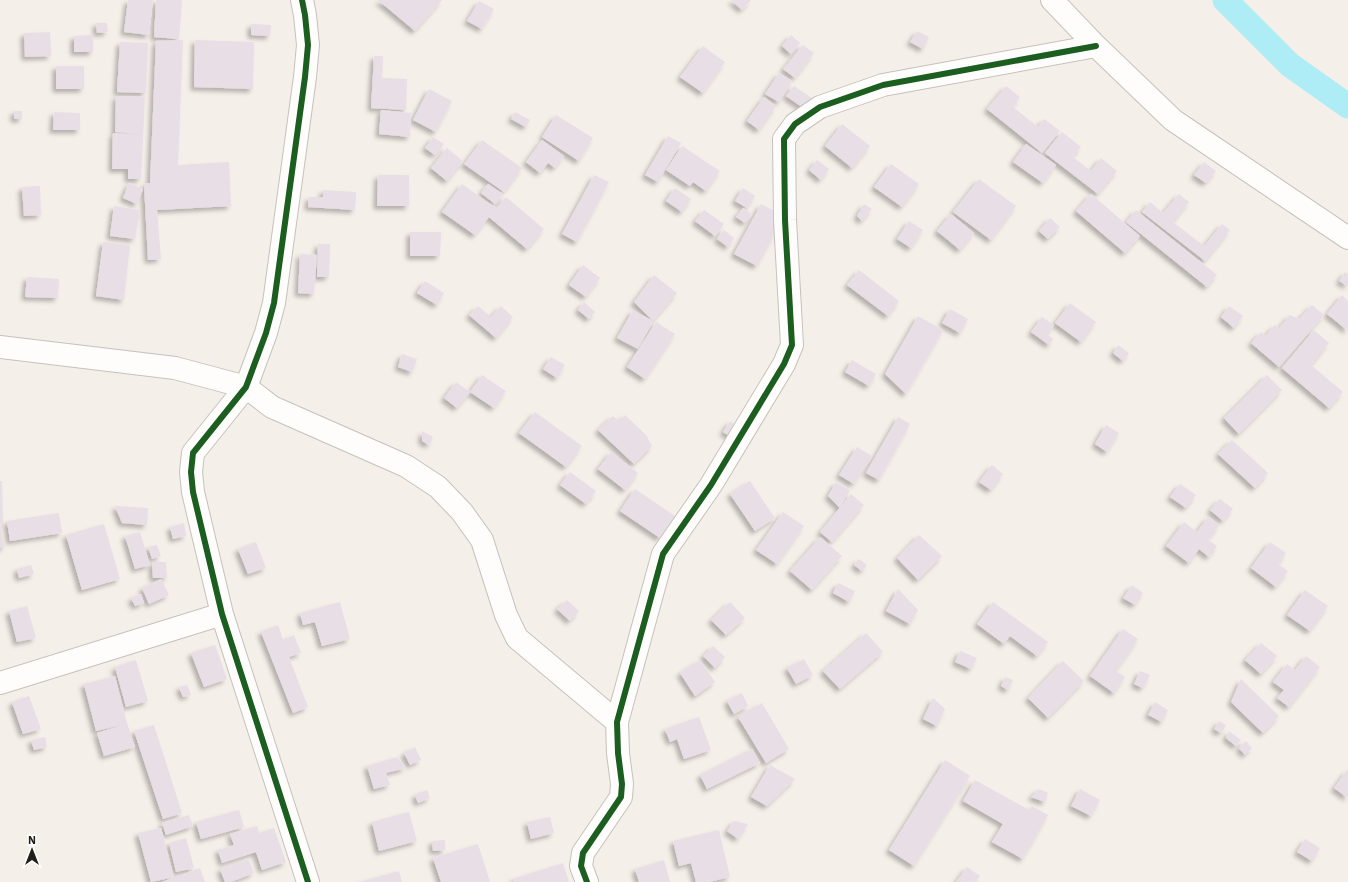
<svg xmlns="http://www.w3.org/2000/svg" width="1348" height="882" font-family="'IBM Plex Sans',sans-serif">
<defs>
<filter id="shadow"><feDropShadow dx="-3.5" dy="3.5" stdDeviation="2" flood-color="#0004"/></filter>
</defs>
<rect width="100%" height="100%" fill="#f5efe9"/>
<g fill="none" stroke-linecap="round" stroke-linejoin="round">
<path stroke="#aeedf6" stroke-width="25" d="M1225,0L1290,65L1348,106"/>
</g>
<path fill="#e8dee6" filter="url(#shadow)" d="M128,0H153L149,35L124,32Z
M156,0H182L179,39L154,37Z
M378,0H442L415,31Z
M731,0H751L742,10Z
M479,1L494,9L482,29L467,21Z
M96,23H107L108,32L97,33Z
M251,24L271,25L270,36L251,35Z
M917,31L929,37L923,49L910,42Z
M50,32L51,56L25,57L24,33Z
M93,35V52H74V36Z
M791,35L800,43L791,54L782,46Z
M183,40L178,165L229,162L231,206L157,210L161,259L148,260L144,184L150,183L156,41Z
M195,40L254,42L253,89L194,87Z
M120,42L148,43L146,93L117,92Z
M803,45L814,53L795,78L783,69Z
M703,46L725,62L703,93L680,77Z
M374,56H383L382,78L407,79L406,110L371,108Z
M56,66H84V89H56Z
M779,73L792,81L779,102L765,94Z
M794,86L816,101L809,112L786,96Z
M1006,86L1020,97L1013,107L1038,127L1044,119L1060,131L1042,153L987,109Z
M429,89L452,101L436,132L413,120Z
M116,96L145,97L141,179H128V169H112L113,133L136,134L115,132Z
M764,97L776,106L759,130L747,121Z
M381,110L411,113L410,137L379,134Z
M14,111H22V119H14Z
M54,112L80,113V130H53Z
M515,112L530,120L526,127L511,119Z
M556,115L593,138L579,161L542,137Z
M842,124L870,146L852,168L825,146Z
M1062,132L1081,147L1073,157L1091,171L1101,158L1117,171L1098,194L1045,153Z
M668,136L681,143L658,182L645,175Z
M433,137L444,144L435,155L425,148Z
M482,140L522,168L504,192L464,164Z
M542,140L564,156L555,168L548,163L540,173L526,162Z
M1026,144L1056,165L1043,183L1013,162Z
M682,146L720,171L706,191L693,182L690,186L666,170Z
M447,148L463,161L447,181L431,168Z
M817,160L829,169L821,180L809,170Z
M1204,162L1216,171L1206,183L1194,175Z
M891,164L919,184L902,207L874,187Z
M378,175H409V206H377Z
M594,175L609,182L577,242L562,234Z
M979,179L1016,206L991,240L953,212Z
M129,183L143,189L137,204L123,198Z
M462,184L496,208L475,235L442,212Z
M488,184L503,194L495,204L481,193Z
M40,186L41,215L24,216L22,187Z
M675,188L691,199L682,212L666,201Z
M743,188L755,196L747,208L735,201Z
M323,190L356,192L355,210L308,207L309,197H323Z
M1091,194L1140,236L1125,253L1076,211Z
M1179,194L1189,202L1173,222L1204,246L1222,224L1230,230L1205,261L1142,212L1150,202L1163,213Z
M506,197L544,229L527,249L489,217Z
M761,204L784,216L757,266L734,254Z
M864,204L872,209L862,221L857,216Z
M114,206L140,210L135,239L110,236Z
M743,208L752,214L745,223L736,217Z
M704,210L724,224L715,236L695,221Z
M1136,210L1217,275L1207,287L1126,222Z
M951,214L974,233L960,250L937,231Z
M1050,218L1060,227L1048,239L1039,231Z
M909,221L923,230L911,248L897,239Z
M724,230L734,238L728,247L717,239Z
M410,232H441L440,256H410Z
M103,242L130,245L124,300L96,296Z
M318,244H330L329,277H317Z
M300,254L317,255L314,294L298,293Z
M583,265L600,278L586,297L569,285Z
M859,270L899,301L888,316L847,285Z
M1345,272L1348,274V286L1339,281Z
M654,275L677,293L653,321L634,302Z
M27,277L59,279L58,298L25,297Z
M425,281L444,293L437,305L417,293Z
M1342,295L1348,301V331L1327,314Z
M584,302L595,312L589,319L578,310Z
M1070,303L1096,322L1081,342L1055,323Z
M1312,305L1324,315L1279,367L1251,343L1261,332L1265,336L1275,325L1279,328L1290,315L1299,319Z
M478,306L491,317L501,306L513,317L496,338L469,315Z
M1229,306L1243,316L1234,328L1221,317Z
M950,309L968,319L960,333L942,323Z
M633,310L653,321L638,349L617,338Z
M918,316L943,330L906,394L885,374Z
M1042,317L1054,325L1047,334L1053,339L1049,345L1031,332Z
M656,322L675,334L645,379L627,367Z
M1314,330L1329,343L1311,365L1343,392L1329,408L1282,368Z
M1118,345L1129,353L1123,361L1113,353Z
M402,354L417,359L412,372L398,367Z
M551,357L565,365L557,378L543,369Z
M852,360L876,374L869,386L845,372Z
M482,375L506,391L494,408L470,392Z
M1267,375L1282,390L1239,434L1224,418Z
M456,382L470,392L457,408L444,398Z
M535,412L582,446L566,467L519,433Z
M625,415L646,435L652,446L634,464L598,430L613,416L619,421Z
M898,417L910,424L879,480L866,473Z
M730,421L742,429L734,439L723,432Z
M1106,425L1119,433L1107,452L1095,444Z
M422,431L433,437L429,445L422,441Z
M1232,440L1268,473L1255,488L1218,454Z
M857,447L872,456L854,484L839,475Z
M611,452L638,473L625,490L598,469Z
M992,465L1003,474L991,490L979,482Z
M570,472L596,491L586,504L560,485Z
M0,481H2L3,523H0Z
M750,481L775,518L755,531L730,494Z
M836,482L850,490L840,508L828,496Z
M1180,484L1196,495L1186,508L1170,497Z
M635,489L675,516L660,538L620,511Z
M851,494L864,505L832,542L820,532Z
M1220,499L1233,509L1223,521L1210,510Z
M115,506L148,508L147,525L122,523Z
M783,512L804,526L777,564L756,550Z
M59,513L62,533L10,541L7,521Z
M1208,517L1219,525L1208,540L1217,546L1209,557L1199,549L1189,563L1166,546L1184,522L1197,532Z
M0,523L5,547L0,548Z
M184,523L186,536L173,539L170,527Z
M104,524L120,579L82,590L66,535Z
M140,532L150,565L135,569L125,536Z
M919,535L942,556L918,580L897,558Z
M820,537L842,556L812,590L790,571Z
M256,542L266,568L248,574L238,549Z
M1270,542L1286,553L1278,564L1288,571L1276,587L1251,568Z
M157,545L161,556L152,559L148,547Z
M859,559L867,565L862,571L854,565Z
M152,562H166L167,578H153Z
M31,565L34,574L19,578L17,569Z
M161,579L169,595L149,604L142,588Z
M838,583L855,591L849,602L833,593Z
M1132,585L1143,593L1135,605L1123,598Z
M898,589L918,610L910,624L886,611Z
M1305,590L1328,606L1310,631L1287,615Z
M141,594L144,603L135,606L131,598Z
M567,600L579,611L570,621L557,609Z
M340,602L350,639L322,646L315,622L303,625L300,613Z
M730,602L745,618L726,635L711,620Z
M993,602L1048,642L1037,656L1010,636L1004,644L977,624Z
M27,606L36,638L17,642L9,611Z
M278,625L283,640L294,635L301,653L289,657L308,707L293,713L261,632Z
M1123,629L1138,639L1116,671L1125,677L1114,693L1090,676Z
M866,633L883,652L840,689L823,671Z
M1261,643L1277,656L1261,674L1245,660Z
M215,645L227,679L204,687L191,653Z
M713,646L725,657L715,668L703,656Z
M960,651L977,658L971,669L955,662Z
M1306,656L1320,667L1289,707L1277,698L1284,690L1273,682L1287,664L1295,670Z
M804,659L813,675L796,684L787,668Z
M136,660L148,701L126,707L115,667Z
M700,660L715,682L695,696L680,673Z
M1063,661L1084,681L1048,718L1028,698Z
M1140,671L1150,675L1143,688L1134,684Z
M115,676L127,723L135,747L104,756L97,733L122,725L96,731L84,684Z
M1005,677L1013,680L1008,690L1001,686Z
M1241,679L1279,716L1263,733L1231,702Z
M187,685L191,695L183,697L179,687Z
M742,693L748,706L734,714L727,701Z
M29,696L41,729L23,734L12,702Z
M933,698L945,709L937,726L923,719Z
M1155,702L1168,710L1162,722L1148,715Z
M762,703L789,749L766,763L738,717Z
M699,717L711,750L684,759L677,739L670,742L665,729Z
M1219,721L1226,725L1221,733L1214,729Z
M154,725L182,813L163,819L134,731Z
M1229,731L1241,740L1236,746L1226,738Z
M45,737L47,747L34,750L31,740Z
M1246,741L1252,748L1245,755L1239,748Z
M415,747L421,760L410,765L404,753Z
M752,749L760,763L707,789L700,775Z
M397,757L406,768L386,773L390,785L374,789L367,766Z
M945,760L970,776L914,866L889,850Z
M770,765L795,779L767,806L751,797Z
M1348,769V798L1334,788Z
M975,780L1029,810L1032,806L1048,815L1023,859L992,842L1003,824L963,801Z
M1039,789L1048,793L1045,802L1031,797Z
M1080,789L1100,800L1091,816L1071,806Z
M427,790L430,798L418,803L415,795Z
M239,810L244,827L201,839L196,822Z
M409,812L417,841L379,851L372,822Z
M189,815L193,826L166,835L162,823Z
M550,817L554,833L531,839L527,822Z
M734,821L748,824L738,839L727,831Z
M257,826L259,833L274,828L286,862L262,870L256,852L222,863L218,850L234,845L230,834Z
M161,828L174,877L151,882L138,833Z
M719,830L730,877L709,882H696L691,863L679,866L673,841Z
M186,838L194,868L176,872L169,843Z
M1305,839L1320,848L1312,861L1297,852Z
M445,840V850L433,851L432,841Z
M478,844L490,882H441L433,858Z
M248,859L254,873L231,882H225L220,869Z
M664,860L670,882H639L635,869Z
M563,863L569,882H514L513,879Z
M967,867L980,876L975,882H956Z
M200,868L205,882H162Z
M399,871L402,882H359Z"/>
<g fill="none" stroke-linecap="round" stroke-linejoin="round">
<g stroke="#c6c1bc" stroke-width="24">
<path id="minor" d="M302,0L305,15L308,45L305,77L274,303L266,333L246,387L193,453L191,472L193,492L222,614L308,882
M1052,0L1096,46L1173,120L1348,238
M246,387L272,407L406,466L438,487L462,512L482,540L506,615L517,638L617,722
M0,683L222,614
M587,882L581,866L583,853L621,797L622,784L618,753L617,722L663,554L711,485L784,364L792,345L785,220L784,139L795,124L820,107L883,85L1096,46"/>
</g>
<g stroke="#c6c1bc" stroke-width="24">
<path id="major" d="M0,347L175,368L246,387"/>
</g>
<use href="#minor" stroke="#fefdfc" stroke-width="22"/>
<use href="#major" stroke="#fefdfc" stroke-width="22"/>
<g stroke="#fff" stroke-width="8">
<path id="cycleway" d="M302,0L305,15L308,45L305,77L274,303L266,333L246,387L193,453L191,472L193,492L222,614L308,882
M587,882L581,866L583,853L621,797L622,784L618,753L617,722L663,554L711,485L784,364L792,345L785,220L784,139L795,124L820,107L883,85L1096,46"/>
</g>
<use href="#cycleway" stroke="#1b5e20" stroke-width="6"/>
</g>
<g transform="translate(32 850)" stroke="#ffffff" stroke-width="3" paint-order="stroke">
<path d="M0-3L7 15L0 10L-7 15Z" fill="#23201b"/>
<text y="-6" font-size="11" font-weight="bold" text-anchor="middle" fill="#23201b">N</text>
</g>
</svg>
